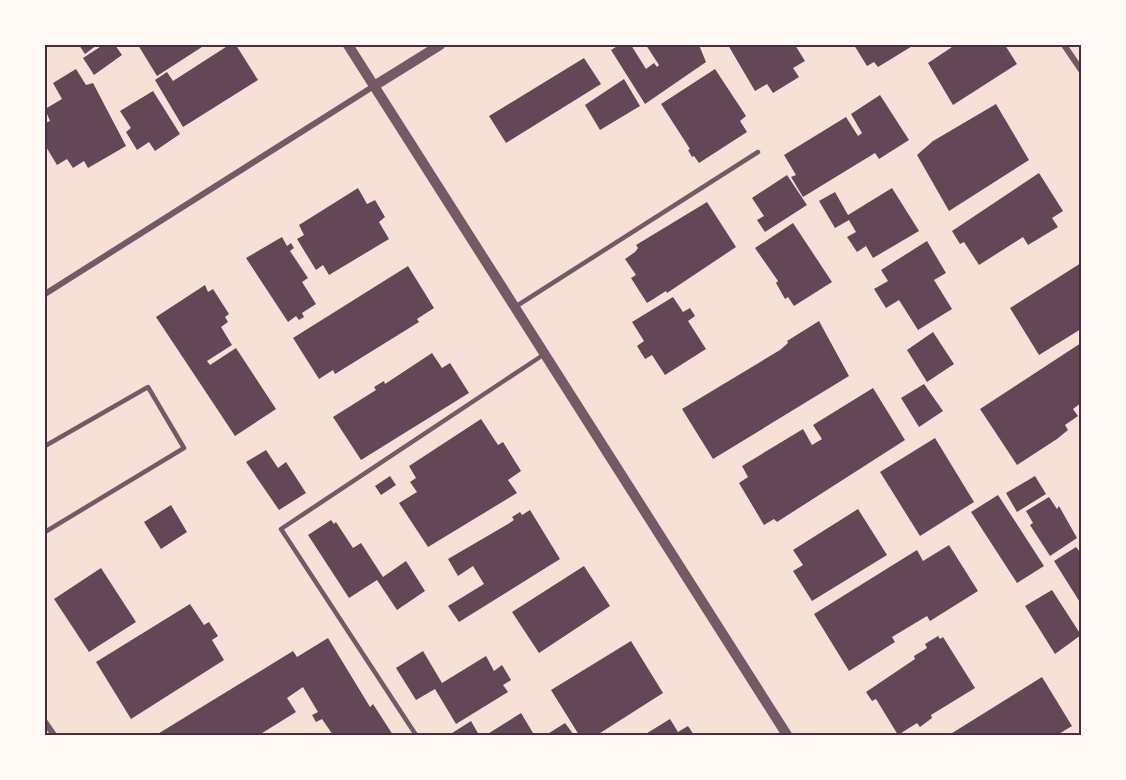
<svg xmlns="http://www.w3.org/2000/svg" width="1126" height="780" font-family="'Roboto Condensed',sans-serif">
<rect width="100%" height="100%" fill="#f7e1d7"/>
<path fill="#644757" d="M79,45H97L85,54Z
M103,45H115L122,55L94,75L83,58Z
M138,45H205L157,76Z
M229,45H236L258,80L183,127L155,80L167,72L173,81Z
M619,45H631L646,69L654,63L657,67L659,65L646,45H699L706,62L645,104L611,50Z
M728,45H795L805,61L793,68L799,77L773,93L767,84L755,91Z
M854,45H914L878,67L874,62L867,66Z
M955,45H1005L1017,64L953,105L928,63Z
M584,58L601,84L506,143L489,116Z
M76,69L86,85L93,83L126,146L88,168L84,161L73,168L67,159L57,165L45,145V123L50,121L45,109L62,99L53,83Z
M715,69L746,116L740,121L747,132L699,163L694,156L692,157L688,150L690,149L661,104Z
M624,79L640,106L600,130L585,105Z
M153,91L180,134L155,151L149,142L137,150L126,132L131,128L120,111Z
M880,95L909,140L879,159L875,153L803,197L791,177L796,175L784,155L846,117L858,136L862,133L851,114Z
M996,104L1029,160L949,211L917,155L933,141Z
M1039,173L1063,211L1052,218L1058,227L1028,245L1023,237L979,265L964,242L960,244L952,231Z
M787,175L807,205L765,232L757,220L764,216L752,198Z
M358,188L367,204L375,200L385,217L379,222L389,239L329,275L323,265L316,270L297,239L304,235L299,225Z
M892,188L919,231L873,258L866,246L857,252L847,237L856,232L849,220L835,228L819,201L835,192L848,215Z
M707,202L736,247L667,293L666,291L647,303L631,278L636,275L625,259L635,252L638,248L636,245Z
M793,223L832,282L794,306L788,297L785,299L776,283L778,281L755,248Z
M282,237L287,246L291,243L294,248L290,251L308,278L302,282L316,304L302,313L304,317L299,320L296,316L288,322L246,258Z
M927,241L946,273L934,280L952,309L918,330L899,300L886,308L874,289L888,281L881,270Z
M1081,263V329L1039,355L1010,308Z
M408,266L434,308L417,319L419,322L335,374L333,370L319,379L293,338Z
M205,285L208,292L213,289L229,314L225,317L228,322L221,327L232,345L207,361L210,365L236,348L276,409L235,436L156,317Z
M673,297L683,312L690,308L695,316L688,321L706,349L665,375L652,355L645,359L637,346L644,341L632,322Z
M819,321L849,376L713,459L682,409L780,350L788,343L787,341Z
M933,332L954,364L927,382L907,350Z
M1081,343V403L1073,409L1078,416L1065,425L1068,430L1057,439L1017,465L980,409Z
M432,353L442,368L450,363L469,393L361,460L333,417L376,390L374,387L384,381L385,384Z
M924,384L943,411L919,427L901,398Z
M873,388L905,440L777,522L774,519L764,525L739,483L748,477L742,466L803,429L812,445L822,439L813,425Z
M481,419L498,445L503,442L521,471L508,480L517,493L428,547L399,503L417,492L410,482L416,478L409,466Z
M935,438L974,502L920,536L880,472Z
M266,450L278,468L286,462L306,493L279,510L246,462Z
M390,476L396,485L381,495L375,486Z
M1035,476L1046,494L1017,512L1006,493Z
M998,495L1044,566L1017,583L971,512Z
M1049,497L1057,509L1059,506L1077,538L1050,556L1030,525L1033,523L1026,511Z
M171,505L187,532L161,549L144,522Z
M858,509L887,555L812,601L793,571L803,565L793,550Z
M530,510L560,559L459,622L448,606L484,584L473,566L458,576L448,559L508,524L514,520L512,517L520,512L522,515Z
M331,520L334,524L336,522L353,548L361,543L383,577L406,561L425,591L397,610L377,580L349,598L308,535Z
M949,545L978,591L930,621L927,616L892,637L895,642L849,671L814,614L917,550L923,561Z
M1076,547L1081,553V604L1054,561Z
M584,566L610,606L539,653L512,612Z
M101,568L136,622L89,652L54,599Z
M1052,590L1081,635L1055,654L1025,606Z
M190,604L204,625L209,622L218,636L212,640L224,660L131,719L96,662Z
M938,636L940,639L943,637L975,688L931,715L932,718L920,727L917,723L898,735L876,699L872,701L866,692L915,659L914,656L927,648L925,644Z
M328,638L370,707L373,704L393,735H333L322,719L316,722L312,715L318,712L303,687L287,698L296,712L259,735H156L293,651L297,657Z
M631,641L663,693L597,735H579L551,690Z
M423,651L442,683L486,656L494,671L502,665L511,680L503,685L508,692L456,724L435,689L416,700L396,668Z
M1042,677L1072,726L1057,735H949Z
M521,713L533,733L486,735Z
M670,719L678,732L688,726L694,735H644Z
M471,721L479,735H449Z
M565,723L574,735H546Z"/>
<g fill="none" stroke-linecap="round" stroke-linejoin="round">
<path stroke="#755966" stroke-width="4.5" d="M515,307L758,152
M45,446L148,387L184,448L45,532
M416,735L281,529L543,355"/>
<path stroke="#755966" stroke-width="6" d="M1064,45L1081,70
M45,294L374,86
M45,722L54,735"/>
<path stroke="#755966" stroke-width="10" d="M348,45L787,735
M374,86L440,45"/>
</g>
<rect width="1126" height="780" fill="none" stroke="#fffaf5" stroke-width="93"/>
<rect x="46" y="46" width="1034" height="688" fill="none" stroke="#4a2c40" stroke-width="2"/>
</svg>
